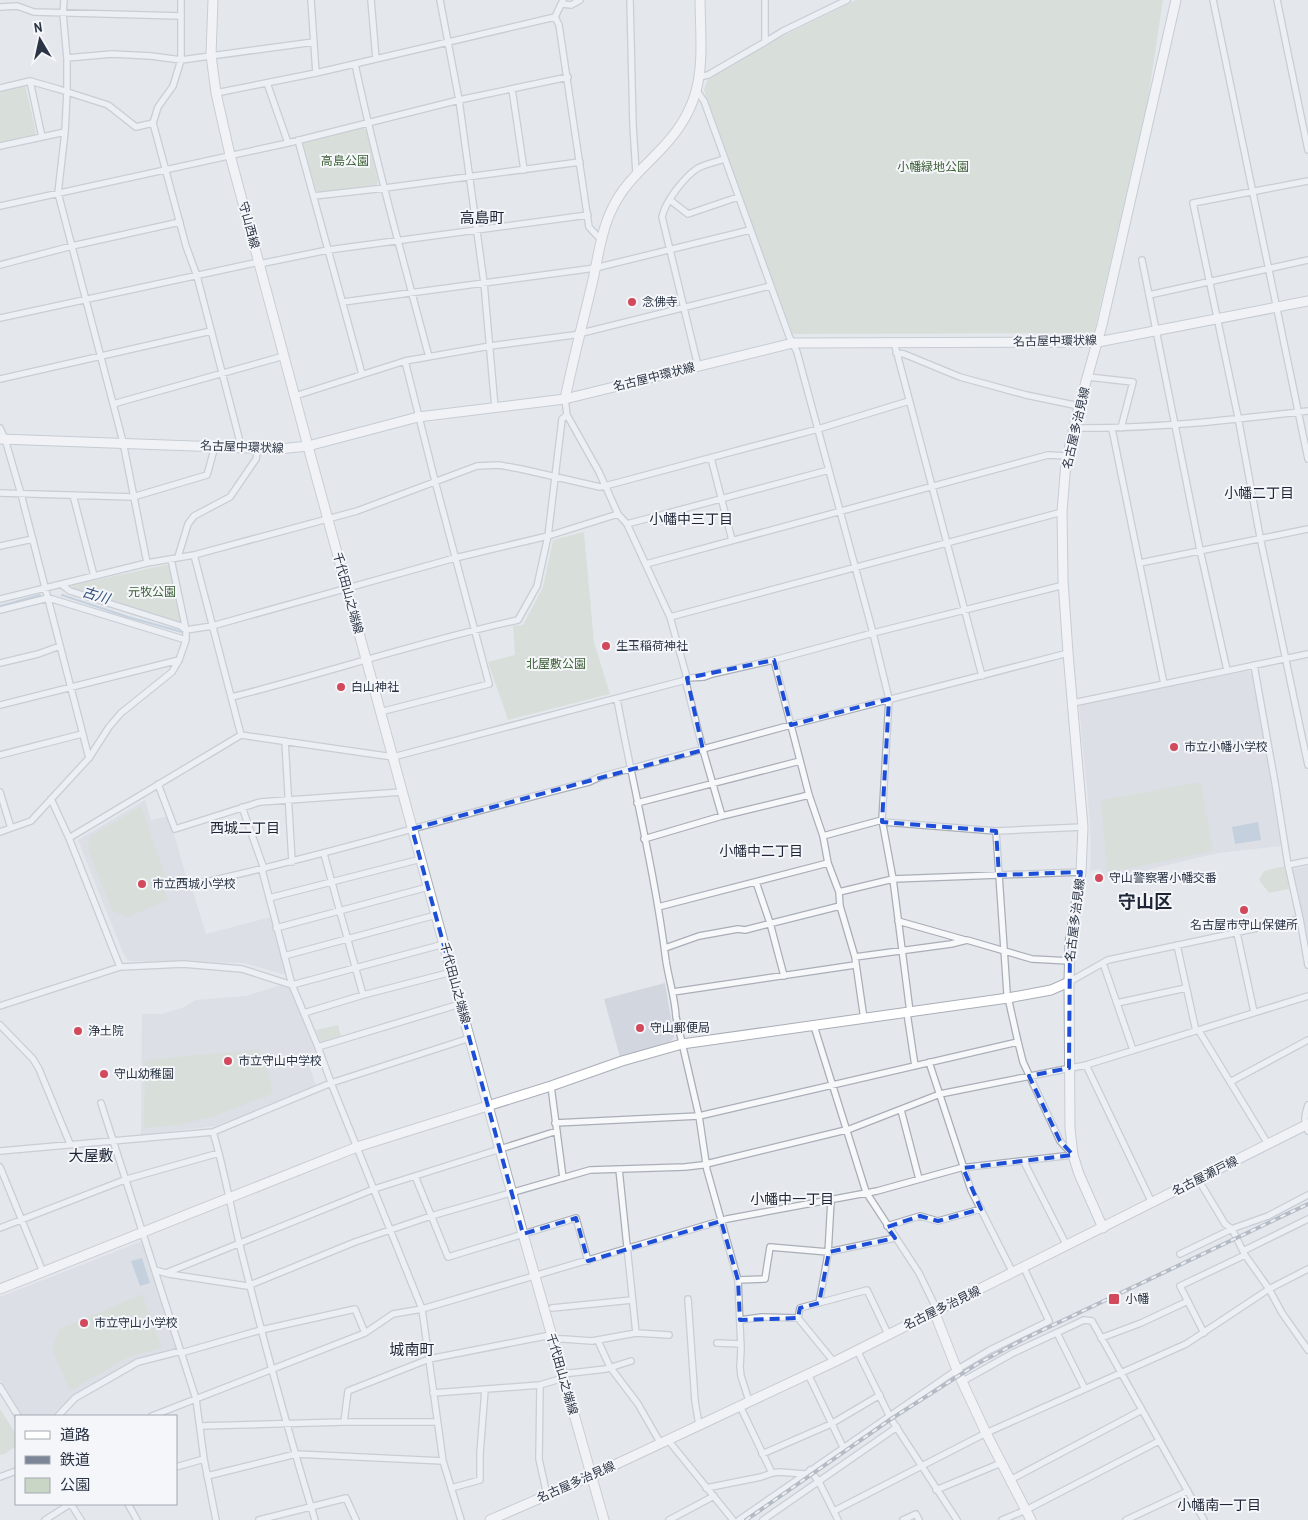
<svg xmlns="http://www.w3.org/2000/svg" width="1308" height="1520" font-family="'Archivo Narrow','Noto Sans JP',sans-serif">
<rect width="100%" height="100%" fill="#e4e7ec"/>
<path fill="#d2d6de" d="M1249,671L1253,675L1281,846L1218,853L1104,880L1101,869L1090,871L1091,858L1090,819L1079,707L1084,703Z
M145,800L151,820L169,816L186,876L193,892L206,934L271,917L286,975L244,963L129,961L124,955L78,840Z
M1308,866V952L1292,870Z
M665,983L674,1037L670,1042L620,1057L604,999Z
M284,984L291,988L320,1059L308,1063L316,1086L215,1126L141,1135L142,1014H162L182,1008L196,1000L246,996Z
M142,1241L176,1350L137,1360L74,1396L52,1416H22L0,1380V1297Z"/>
<path fill="#c9d6c5" d="M856,0H1163L1147,106L1094,333L791,334L704,90L708,79L783,36Z
M25,85L36,132L34,135L0,143V91Z
M363,128L367,130L378,182L376,185L319,192L316,190L303,144L305,141Z
M584,532L594,642L610,694L508,720L488,662L515,655L513,626L523,625L543,587L553,540Z
M170,564L182,623L74,591L72,587L73,585Z
M1201,782L1213,851L1107,873L1101,800Z
M141,806L166,877L160,880L168,900L128,917L112,911L88,850L89,837Z
M1285,866L1289,889L1269,893L1259,880L1264,871Z
M338,1025L341,1036L321,1043L316,1030Z
M260,1049L272,1085L271,1094L215,1116L179,1125L144,1128L145,1060Z
M142,1294L162,1348L128,1357L70,1391L52,1349L59,1329Z
M0,1409L16,1434V1446L5,1454L0,1455Z"/>
<path fill="#9fb4cc" d="M1258,822L1261,840L1235,844L1232,827Z
M142,1258L150,1283L140,1286L131,1261Z"/>
<g fill="none" stroke-linecap="round" stroke-linejoin="round">
<path stroke="#9fb4cc" stroke-width="2" d="M62,595L128,617L182,632
M0,606L40,595"/>
<g stroke="#a9aeb7" stroke-width="8">
<path id="street" d="M64,0L63,14L67,58V92L65,132L58,193L123,442L147,563
M311,0L316,73
M371,0L376,59
M440,0L459,100L484,283L495,408
M563,0L555,17L559,25L589,227L602,241
M630,0L633,125L636,173
M1213,0L1308,459
M1277,0L1308,150
M562,4L571,5L580,0
M0,7L17,6L34,12L181,16V60L173,86L158,107L153,123L186,246L197,276L239,438L240,447
M181,16V0
M765,42L783,31L847,0
M67,58L112,54L151,56L181,60L314,42
M355,64C376,162 403,260 429,357
M699,77L708,75L765,42V0
M30,81L42,137
M267,83L288,143
M0,88L30,81L58,89L108,105L136,127L153,123
M512,89L524,170
M697,91L704,101L789,336L797,352L873,633L889,699L882,820L893,879L910,1012
M216,93L316,73L555,17
M298,140L362,374
M0,146L65,132
M1308,181L1193,203L1238,417L1260,537L1308,765
M314,196L385,188L580,162
M670,200L688,214L738,197
M0,206L288,143L459,100L568,77
M1142,260L1200,550L1227,670
M259,264L328,250L588,215
M0,265L72,246L180,222
M1149,295L1308,260
M343,302L595,268L750,230
M0,318L259,262
M894,342L982,676
M896,353L904,354L960,377L1026,395L1079,406
M698,366L662,217C665,202 684,177 698,168C706,164 716,162 724,159
M1088,377L1133,382L1121,428
M0,379L211,331
M295,396L405,361L490,346L574,335L770,286
M565,399L567,415L599,472L618,514L627,524L670,617L687,678
M113,404L284,356
M0,428L5,439L21,494L89,758
M1074,428C1152,429 1231,420 1308,411
M1112,429L1164,684
M711,458L732,540
M0,493L133,497L207,475L215,446
M73,495L94,576
M627,524L829,470
M0,546L33,539
M194,555L241,735
M178,557L188,524L194,516L230,497L256,459L258,448
M1140,563L1308,529
M646,564L1048,455L1068,456
M62,585L70,591L181,626L186,630L212,626L455,558L548,536L618,514
M0,599L147,563L194,555L357,511L477,466L499,465L521,469L600,487L605,486L818,429L909,401
M0,610L48,598L52,599L186,640
M670,617L1062,512
M774,660L809,795L823,836L828,863L839,892L840,906L855,957L864,1019
M0,663L38,654L60,646
M1254,665L1275,783L1288,865L1300,919L1308,965
M685,679L703,750L722,816
M232,697C327,673 421,641 518,620L537,586L548,536L562,419L567,415
M617,699C633,786 655,873 666,961C669,980 675,998 676,1017L699,1116L707,1170L738,1280L741,1349L740,1367L741,1376L749,1401
M1073,703L1308,654
M0,705L179,660
M380,712L489,684L435,481L405,361
M285,741L292,862
M0,755L82,734
M158,784L175,829L260,802L402,792
M0,792L11,828
M51,799L69,838L120,967
M637,803L800,761
M242,807L264,869
M883,822L996,831L1083,827
M0,832L31,821L89,758L109,727L121,713L172,672L179,660L186,640V630L171,559
M823,836L882,820
M69,838L241,735L393,757L682,681L687,678L704,677L712,674L774,660L873,633L1064,585
M644,839L722,816L809,795
M324,854L363,995
M1288,865L1308,861
M262,870L292,985L318,1047L333,1088L422,1309L443,1461L461,1520
M756,882L770,923L784,976
M191,885C325,856 456,815 589,782L600,777L791,725L1068,653
M839,892L893,879L1081,872
M269,898L421,859
M658,907L828,863
M898,921L965,940
M276,928L428,887
M1237,933L1254,1012
M1177,945L1196,1031
M665,948L699,936L738,929L745,930L840,906
M284,956L436,915
M855,957L951,944L967,940L1032,959L1070,961
M1103,963L1133,1050
M1069,982L1108,960L1300,919
M673,992L855,965
M1117,1003L1186,988
M0,1006L120,967L183,964L242,969L292,985L444,944
M304,1013L363,995L452,972
M907,1013L915,1066
M0,1025L33,1059L39,1069L70,1144
M814,1026L866,1192L919,1273L937,1310
M1199,1031L1268,1144
M318,1047L460,1004
M929,1062L971,1190L1013,1273
M1086,1065L1152,1203
M1230,1082L1308,1040
M551,1086L563,1178
M101,1103L196,1399L204,1459L216,1520
M1308,1105C1305,1114 1303,1122 1308,1131
M901,1110L919,1179
M555,1123L699,1116L1018,1042
M213,1132C224,1168 230,1205 239,1242C262,1335 287,1428 315,1520
M0,1151L213,1132L331,1083L470,1038
M1024,1162L1067,1246
M0,1167L43,1272
M619,1169L636,1333
M415,1176L448,1257L576,1218L588,1261
M1198,1179L1225,1224L1232,1229L1245,1255L1269,1289L1282,1313L1308,1350
M887,1226L920,1216L938,1221L981,1209
M0,1228L127,1179L219,1153
M1243,1251L1308,1219
M1180,1254L1234,1228L1268,1216L1308,1195
M155,1270L169,1274L247,1286L250,1285L355,1242L390,1230L431,1216L590,1170L685,1167L702,1165L850,1129L940,1094L1086,1065L1308,996
M166,1273L374,1189L557,1131
M738,1280L765,1279L770,1247L828,1252L895,1238
M688,1299L695,1401L699,1425
M819,1303L828,1254L831,1200
M552,1308L632,1300
M798,1318L800,1308L867,1290L888,1334
M740,1320L762,1317L798,1318L834,1362
M1057,1333L1085,1389
M1204,1333L1180,1286L1245,1255
M1101,1338L1141,1323L1188,1301
M553,1339H564L592,1341L636,1333L669,1335
M598,1341L610,1367L638,1404L661,1444
M717,1343L741,1344
M857,1350L891,1419L957,1520
M181,1353L261,1330L355,1309L365,1333
M562,1374L606,1369L631,1361
M808,1374L843,1447
M963,1381L1013,1353L1084,1320L1092,1321L1204,1520
M540,1385L539,1459L547,1495
M0,1387L18,1416
M433,1393L540,1385L563,1378
M740,1406L772,1473L780,1472L804,1474
M58,1416L75,1398L138,1362L181,1351
M152,1416L365,1333L393,1314L422,1309L727,1219L877,1191L960,1168L1073,1155L1060,1141L1023,1062L1018,1042L1007,993L996,831
M344,1422L348,1391L429,1359L551,1335
M200,1426L344,1422H437
M668,1440L733,1520
M762,1454L831,1424L880,1395
M176,1467L204,1459
M810,1470L819,1482L838,1520
M207,1476L296,1454L443,1461
M0,1477L16,1471
M1010,1480L1142,1410
M451,1488L480,1480V1453L485,1390
M706,1488L761,1477L772,1473
M936,1490L1001,1463
M71,1504L81,1520
M128,1504L137,1520
M834,1511L986,1433L1186,1344L1269,1289L1308,1269
M45,1520L70,1504
M259,1520L346,1498L356,1520
M669,1520L714,1496
M739,1520L958,1369L990,1350L1049,1321L1024,1268
M763,1520L897,1427
M903,1520L916,1514L919,1520
M1002,1520L1026,1510L1159,1441
M1126,1520L1188,1491"/>
</g>
<g stroke="#a9aeb7" stroke-width="11">
<path id="secondary" d="M213,0L211,55L216,93L230,155L312,461L523,1234L604,1520
M565,399C573,360 583,322 592,284C598,259 601,230 613,207C625,182 646,166 664,146C708,99 701,59 700,0
M0,1289L357,1147L551,1086L622,1061L682,1044L1008,998L1051,990L1069,982
M934,1311L959,1375L986,1433L1031,1520"/>
</g>
<g stroke="#a3abb8" stroke-width="11">
<path id="primary" d="M0,439L279,449L308,446L418,417L565,399L793,343L1098,342L1308,301
M1103,1228L1079,1174L1073,1155L1070,1128L1069,982L1070,942L1081,872L1083,827L1068,653L1063,580L1062,512L1066,462L1079,406L1102,325L1176,0
M490,1520L591,1476L834,1362L1308,1124"/>
</g>
<use href="#street" stroke="#f7f8fa" stroke-width="5.5"/>
<use href="#secondary" stroke="#fff" stroke-width="9"/>
<use href="#primary" stroke="#fff" stroke-width="9"/>
<g stroke="#7d8696" stroke-width="4">
<path id="rail" d="M746,1520L891,1419L977,1364L1028,1337L1308,1204"/>
</g>
<use href="#rail" stroke="#f4f6f9" stroke-width="2" stroke-dasharray="5.5" stroke-linecap="butt"/>
</g>
<path d="M0 0H1308V1520H0ZM774,660L791,725L889,699L882,822L996,831L999,875L1081,872L1070,942L1069,1068L1029,1076L1060,1141L1073,1155L963,1168L981,1209L938,1221L920,1216L887,1227L895,1238L829,1252L819,1303L800,1308L798,1318L740,1320L738,1280L721,1221L588,1261L576,1218L523,1234L412,829L703,750L687,678Z" fill="#e4e7ec" fill-opacity=".55" fill-rule="evenodd"/>
<path fill="none" stroke="#1d4ed8" stroke-width="4" stroke-dasharray="10 6" stroke-linejoin="round" d="M774,660L791,725L889,699L882,822L996,831L999,875L1081,872L1070,942L1069,1068L1029,1076L1060,1141L1073,1155L963,1168L981,1209L938,1221L920,1216L887,1227L895,1238L829,1252L819,1303L800,1308L798,1318L740,1320L738,1280L721,1221L588,1261L576,1218L523,1234L412,829L703,750L687,678Z"/>
<g fill="#d1495b" stroke="#f4f6f9" stroke-width="2">
<circle cx="632" cy="302" r="5"/>
<circle cx="606" cy="646" r="5"/>
<circle cx="341" cy="687" r="5"/>
<circle cx="1174" cy="747" r="5"/>
<circle cx="1099" cy="878" r="5"/>
<circle cx="142" cy="884" r="5"/>
<circle cx="1244" cy="910" r="5"/>
<circle cx="640" cy="1028" r="5"/>
<circle cx="78" cy="1031" r="5"/>
<circle cx="228" cy="1061" r="5"/>
<circle cx="104" cy="1074" r="5"/>
<rect x="1108" y="1293" width="12" height="12" rx="2.5"/>
<circle cx="84" cy="1323" r="5"/>
</g>
<g text-anchor="middle" dominant-baseline="central" stroke-width="4" stroke-linejoin="round" paint-order="stroke">
<g font-size="12" fill="#3f6138" stroke="#f4f6f9">
<text x="345" y="161">高島公園</text>
<text x="933" y="167">小幡緑地公園</text>
<text x="152" y="592">元牧公園</text>
<text x="556" y="664">北屋敷公園</text>
</g>
<g font-size="12" fill="#2b3445" stroke="#f4f6f9">
<text transform="translate(249 225) rotate(75)">守山西線</text>
<text transform="translate(1055 341) rotate(-1)">名古屋中環状線</text>
<text transform="translate(654 377) rotate(-14)">名古屋中環状線</text>
<text transform="translate(1076 428) rotate(-77)">名古屋多治見線</text>
<text transform="translate(242 447) rotate(2)">名古屋中環状線</text>
<text transform="translate(348 593) rotate(75)">千代田山之端線</text>
<text transform="translate(1075 920) rotate(-83)">名古屋多治見線</text>
<text transform="translate(455 983) rotate(75)">千代田山之端線</text>
<text transform="translate(1205 1176) rotate(-27)">名古屋瀬戸線</text>
<text transform="translate(942 1308) rotate(-26)">名古屋多治見線</text>
<text transform="translate(562 1374) rotate(74)">千代田山之端線</text>
<text transform="translate(576 1482) rotate(-24)">名古屋多治見線</text>
</g>
<g font-size="12" fill="#2b3445" stroke="#f4f6f9" text-anchor="start">
<text x="642" y="302">念佛寺</text>
<text x="616" y="646">生玉稲荷神社</text>
<text x="351" y="687">白山神社</text>
<text x="1184" y="747">市立小幡小学校</text>
<text x="1109" y="878">守山警察署小幡交番</text>
<text x="152" y="884">市立西城小学校</text>
<text x="1244" y="925" text-anchor="middle">名古屋市守山保健所</text>
<text x="650" y="1028">守山郵便局</text>
<text x="88" y="1031">浄土院</text>
<text x="238" y="1061">市立守山中学校</text>
<text x="114" y="1074">守山幼稚園</text>
<text x="1125" y="1299">小幡</text>
<text x="94" y="1323">市立守山小学校</text>
</g>
<g font-size="14" fill="#1d2536" stroke="#f4f6f9">
<text x="1259" y="493">小幡二丁目</text>
<text x="691" y="519">小幡中三丁目</text>
<text x="245" y="828">西城二丁目</text>
<text x="761" y="851">小幡中二丁目</text>
<text x="792" y="1199">小幡中一丁目</text>
<text x="1219" y="1505">小幡南一丁目</text>
</g>
<g font-size="14" font-style="italic" fill="#34527a" stroke="#f4f6f9">
<text transform="translate(96 595) rotate(17)">古川</text>
</g>
<g font-size="15" fill="#1d2536" stroke="#f4f6f9">
<text x="482" y="217">高島町</text>
<text x="91" y="1155">大屋敷</text>
<text x="412" y="1349">城南町</text>
</g>
<g font-size="18" font-weight="bold" fill="#1d2536" stroke="#f4f6f9">
<text x="1145" y="901">守山区</text>
</g>
</g>
<rect x="15" y="1415" width="162" height="90" fill="#f4f6f9" stroke="#a4a8b1"/>
<rect x="25" y="1431" width="25" height="8" fill="#ffffff" stroke="#a4a8b1"/>
<text x="60" y="1440" font-size="15" fill="#2b3445">道路</text>
<rect x="25" y="1456" width="25" height="8" fill="#7d8696" stroke="#a4a8b1"/>
<text x="60" y="1465" font-size="15" fill="#2b3445">鉄道</text>
<rect x="25" y="1478" width="25" height="15" fill="#c9d6c5" stroke="#a4a8b1"/>
<text x="60" y="1490" font-size="15" fill="#2b3445">公園</text>
<g transform="translate(40 40) rotate(351)" stroke="#f4f6f9" stroke-width="4" paint-order="stroke">
<path d="M0-4L9 19L0 12L-9 19Z" fill="#2b3445"/>
<text y="-8" font-size="14" font-weight="bold" text-anchor="middle" fill="#2b3445">N</text>
</g>
</svg>
